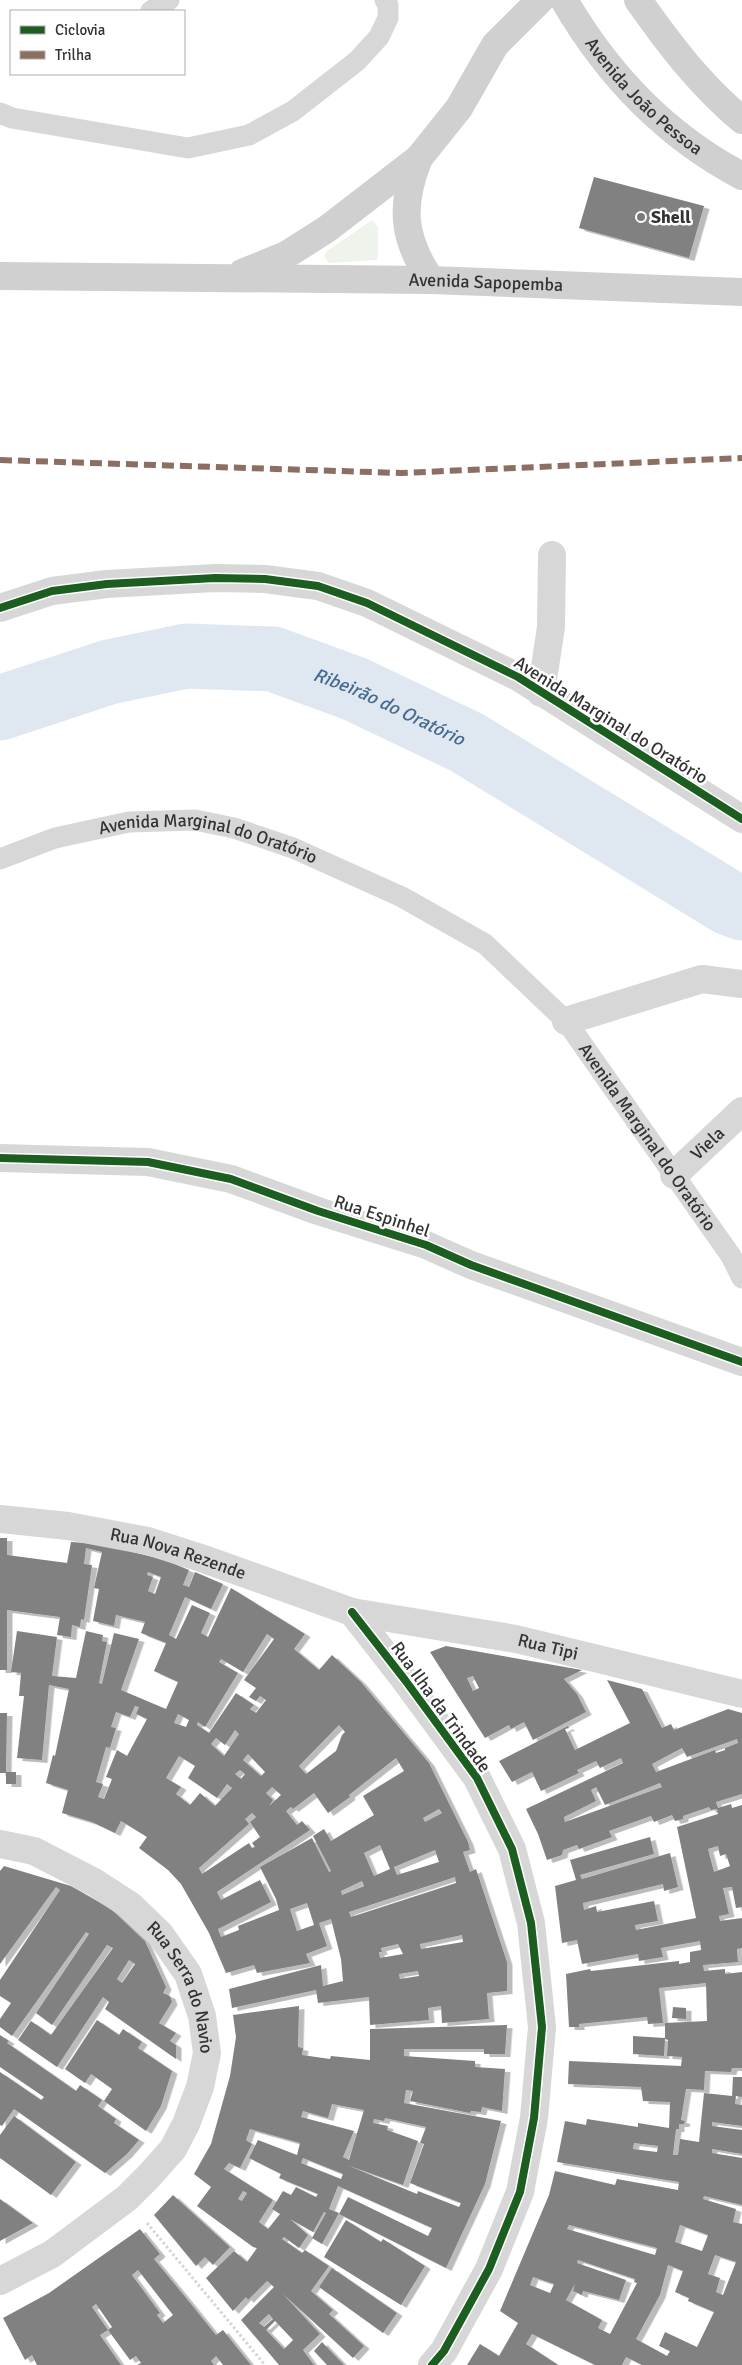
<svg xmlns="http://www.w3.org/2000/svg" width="742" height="2365" font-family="Signika,sans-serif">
<defs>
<filter id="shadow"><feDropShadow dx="5.5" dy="3" stdDeviation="0" flood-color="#0004"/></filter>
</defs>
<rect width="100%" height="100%" fill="#fff"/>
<path fill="#eef3ec" d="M372,220L378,227V257L376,260L329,263L324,256L327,251Z"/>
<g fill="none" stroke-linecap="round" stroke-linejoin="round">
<path stroke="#dfe8f1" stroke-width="65" id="s1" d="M0,708L109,672L186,656L273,659L355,689L466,742L729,903L742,908"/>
</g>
<path fill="#818181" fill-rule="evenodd" filter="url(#shadow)" d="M594,177L704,206L689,258L579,228Z
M0,1538H7V1555L67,1563L71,1542L100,1544L165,1560L189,1570L183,1585L189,1587L195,1572L223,1584L211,1609L185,1597L169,1635L176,1639L192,1605L210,1613L201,1633L208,1637L231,1588L305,1634L294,1649L319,1670L332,1655L361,1682L429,1763L468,1842L470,1850L463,1852L470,1872L476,1869L507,1962V1991L487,1993L489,2019L442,2023L441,2006L428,2008L429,2020L370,2025L369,1997L318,2003L316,1990L232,2008L229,1989L321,1965L323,1986L343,1981L341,1959L331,1919L319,1923L327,1946L306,1954L310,1963L257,1973L254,1965L226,1973L209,1933L181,1884L168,1870L139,1848L147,1837L121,1821L115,1833L92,1822L62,1813L68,1790L46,1783L53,1755L55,1756L69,1689L49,1685L42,1760L17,1758L24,1696H19L21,1673L11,1672L17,1631L57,1637L52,1676L76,1678L86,1631L103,1635L102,1641L107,1642L99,1683L102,1684L114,1633L139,1639L121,1690L166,1709L178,1682L154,1671L166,1643L141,1633L145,1622L116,1615L114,1626L93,1621L99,1589L94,1588L102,1552L86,1548L84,1564L92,1565L84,1620L81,1619L80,1627L72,1625L71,1637L57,1635L60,1617L7,1610V1670H0ZM148,1572L161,1577L155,1594L148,1591L153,1577L147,1575ZM267,1634L274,1639L244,1680L256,1688L249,1697L256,1701L260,1696L266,1700L256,1713L250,1709L254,1705L236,1693L209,1733L197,1725L198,1722L205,1727L238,1673L219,1662L221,1659L243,1672ZM135,1706L139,1707L136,1714L147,1719L127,1756L117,1750L106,1777L112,1779L104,1799L98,1797L103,1784L96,1782L106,1747L110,1748L116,1728L111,1727L116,1712L130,1717ZM178,1714L189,1720L186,1727L174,1723ZM339,1725L345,1732L342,1735L336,1751L306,1774L299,1766ZM235,1730L239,1734L224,1756L211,1744L216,1738L225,1745ZM248,1754L265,1772L261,1776L243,1760ZM179,1756L195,1766L188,1778L217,1798L227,1784L232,1788L215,1806L200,1793L190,1805L176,1794L181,1787L166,1778ZM396,1758L404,1771L363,1796L374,1815L331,1841L324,1829L313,1836L331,1871L329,1872L312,1838L260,1867L276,1899L279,1910L238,1926L239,1930L221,1937L218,1929L271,1902L260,1880L221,1900L217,1892L310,1830L302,1821L297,1825L286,1811L291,1807L293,1809L314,1793L328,1813L350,1797L349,1795ZM240,1770L245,1774L241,1779L235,1774ZM272,1787L281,1795L269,1806L273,1800L266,1793ZM439,1809L442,1813L425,1822L423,1818ZM252,1813L256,1817L250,1822L260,1837L252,1843L255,1847L252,1848L249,1843L202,1874L199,1868L249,1824L245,1819ZM380,1845L390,1869L374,1876L364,1853ZM435,1850L439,1862L397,1875L394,1867ZM455,1877L456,1883L351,1917L349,1912ZM362,1881L364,1886L342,1895L341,1891ZM307,1903L314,1925L297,1931L290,1909ZM462,1935L463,1942L421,1949L420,1944ZM398,1944L403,1954L380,1958L379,1952H382L381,1948ZM418,1971L419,1976L400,1979L399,1974Z
M446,1646L582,1670L564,1679L577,1694L586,1712L533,1740L524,1722L511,1729L509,1725L485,1738L430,1652ZM473,1676L479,1688L473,1691L467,1678Z
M607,1680L642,1689L662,1728L671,1724L674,1730L728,1709L742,1713V1794L716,1802L718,1808L731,1804L732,1808L742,1805V1907L736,1908L732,1887L723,1888L729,1914L719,1916L720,1921L742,1918V1948L737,1949L738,1962L703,1965L704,1971L725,1969V1974L742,1972V2068H732L731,2072L705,2071L704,2090L686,2089L681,2120L685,2121L684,2124H679V2129H676L673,2155H678L680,2139L699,2142L704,2093L732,2096L733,2077H742V2097L736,2096L735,2104L742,2105V2126L712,2122V2126L742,2130V2154L712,2149V2153L742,2158V2205L704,2196L703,2199L736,2209L733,2222L742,2224V2365H642L626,2357L622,2365H595L532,2334L526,2344L558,2365H467L480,2344L499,2356L518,2323L500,2311L549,2195L555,2171L615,2185L617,2179L678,2190L679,2182L557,2162L565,2121L586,2125L587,2119L638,2127V2123L669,2128L670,2102L643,2101L641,2087L568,2084L569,2061L681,2066L682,2057L667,2056L668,2040L665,2039L664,2056L633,2054V2036L665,2038V2023L707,2021L706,1983L659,1988L663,2023L648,2024L647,2017L579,2024V2027H569L566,1974L590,1969L591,1971L679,1961V1964L690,1962V1952L701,1950L700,1941L661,1948L663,1957L639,1961L638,1954L582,1964L577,1940L562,1943L555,1886L576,1880L570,1860L650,1837L654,1854L580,1875L582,1879L670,1853L678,1887L664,1891L663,1884L583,1903L584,1910L596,1906L597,1912L654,1901L658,1921L635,1925L636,1930L696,1918L677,1827L718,1814L717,1809L711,1810L709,1807L683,1816V1819L675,1821L672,1815L654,1822L651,1816L609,1831L612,1837L579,1849L577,1845L563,1850L562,1855L547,1860L538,1834L526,1809L623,1763L621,1758L600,1768L596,1761L577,1770L579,1773L541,1791L532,1772L512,1782L499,1761L568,1726L569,1728L565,1729L575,1750L630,1723ZM737,1739L738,1743L725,1748V1750L716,1753L715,1750L656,1772L652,1764L682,1748L687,1757ZM660,1783L662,1787L565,1822L564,1817L596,1801L591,1790L596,1787L605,1805ZM718,1846L720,1856L726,1854L730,1866L714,1872L708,1849ZM634,2143L658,2146L657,2152L633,2149ZM569,2225L657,2248L655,2255L567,2229ZM680,2225L708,2235L702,2251L675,2242ZM715,2255L736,2262L723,2295L716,2292L720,2278L708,2274ZM578,2260L635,2279L634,2282L637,2283L610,2334L598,2328L602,2320L566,2300L575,2284L573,2291L582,2295L583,2291L619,2300L626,2280L577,2263ZM668,2265L683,2271L675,2292L689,2298L688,2301L714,2312L697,2347L665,2332L659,2346L670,2351L667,2356L636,2339L660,2295ZM533,2277L554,2284L550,2293L530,2285Z
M0,1713H7L6,1772H16V1784H6V1773H0Z
M4,1866L71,1886L111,1909L145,1941L166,1987L163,1993L170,1996L172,2002L159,2023L176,2033L170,2041L176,2045V2059L105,2009L109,2002L103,1997L57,2067L18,2040L31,2021L51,2035L113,1948L107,1945L52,2025L36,2013L89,1934L86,1932L12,2036L0,2027V2019L11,2003L0,1996V1980L60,1890L56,1887L0,1964V1871ZM129,1960L135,1964L122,1983L117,1979Z
M299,2006L298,2047L303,2048L302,2055L330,2059L331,2056L370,2060V2029L507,2025L505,2054H484V2049H404V2056L475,2061V2067L505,2069L502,2111L482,2107L481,2112L471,2111L470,2113L410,2101L413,2091L406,2090L404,2103L501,2121L485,2184L446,2268L339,2214L348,2197L428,2236L432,2228L338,2186L329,2209L339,2213L322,2244L312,2238L326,2213L324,2212L313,2232L290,2219L308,2235L299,2248L284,2237L282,2239L302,2253L305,2250L329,2266L311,2291L333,2310L329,2314L364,2346L353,2358L283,2294L320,2334L303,2350L314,2365H279L241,2320L274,2287L267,2281L248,2300L246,2297L233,2311L206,2278L234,2251L247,2262L257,2248L253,2247L197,2206L211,2187L194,2174L211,2144L230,2076L236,2037L233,2015ZM332,2104L364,2110L349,2160L343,2157L354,2131L301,2117L303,2111L328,2118ZM385,2118L426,2127L420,2143L424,2144L410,2183L461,2203L459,2207L418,2191L417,2194L347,2165L403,2185L418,2141L387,2130L388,2126L373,2123L374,2119L384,2121ZM250,2129L300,2143L297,2155L258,2140L249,2158L281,2174L279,2178L318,2194L316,2197L296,2187L291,2195L283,2191L272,2209L280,2214L268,2229L259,2222L273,2200L224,2169L229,2163L240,2168L252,2144L246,2140ZM303,2158L343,2174L341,2179L301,2163ZM243,2191L247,2193L242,2201L238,2199ZM269,2314L273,2319L264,2327L259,2323ZM275,2321L293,2340L284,2349L266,2330Z
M673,2007L686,2008V2019L672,2018Z
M97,2020L119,2035L123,2029L142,2042L138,2048L172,2071L161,2106L146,2131L104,2101L112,2089L91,2074L85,2083L65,2069Z
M0,2035L9,2041L7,2043L76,2091L80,2085L102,2100L98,2106L116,2119L114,2123L139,2140L127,2154L105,2173L14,2109L2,2126L0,2125V2072L41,2100L44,2097L0,2067Z
M14,2116L76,2162L51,2195L0,2158V2135Z
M173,2195L230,2247L213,2265L205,2257L196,2266L154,2215Z
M0,2199L33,2223L0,2241Z
M346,2220L381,2242L383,2239L425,2266L401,2305L324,2257Z
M140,2229L160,2254L154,2259L187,2299L216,2335L223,2330L251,2365H223L216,2356L211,2361L214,2365H137L141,2363L136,2356L130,2360L108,2330L112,2327L96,2304L92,2307L108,2330L100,2335L121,2365H37L32,2355L25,2360L3,2318L49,2293ZM138,2270L173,2315L163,2323L157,2315L160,2313L132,2275Z
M332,2268L397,2313L383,2333L319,2287Z
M322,2342L344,2365H327L314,2351Z"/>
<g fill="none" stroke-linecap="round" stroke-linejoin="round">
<path stroke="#d5d5d5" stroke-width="3" stroke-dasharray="2.5 2.5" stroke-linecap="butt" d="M147,2223L265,2365"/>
<g stroke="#d7d7d7" stroke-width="21">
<path d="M151,11L169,0"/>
<path d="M0,113L12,118L188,148L249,135L293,111L357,61L379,37L388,18V5L385,0"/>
<path id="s2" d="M0,859L55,838L129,822L195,820L234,828L293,848L402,897L485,944L566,1021L731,1256L742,1278"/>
</g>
<g stroke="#d7d7d7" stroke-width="28">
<path d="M0,608L52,591L107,584L215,578L265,579L318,586L367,603L518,677L742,819"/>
<path d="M541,693L551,627L552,555"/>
<path d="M566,1021L702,979L742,984"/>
<path d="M0,1158L148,1162L231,1179L318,1211L426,1245L471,1265L742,1362"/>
<path id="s3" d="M674,1175L742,1111"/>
<path id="s4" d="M0,1519L68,1526L148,1541L201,1558L352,1612L516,1639L742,1694"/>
<path d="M352,1612L405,1680L477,1778L512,1849L531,1923L542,2027L534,2118L520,2192L489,2269L444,2351L432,2365"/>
<path id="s5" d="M0,1844L34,1851L94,1882L131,1906L160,1934L188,1974L202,2016L207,2053L200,2087L186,2124L173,2149L149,2176L127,2198L52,2254L0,2281"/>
</g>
<g stroke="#d0d0d0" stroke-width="28">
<path id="s6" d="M564,0C607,74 666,136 742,176"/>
<path d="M638,0C669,44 700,85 742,120"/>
<path d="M419,158C400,205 402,238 431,280"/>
<path d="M242,273L286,255L327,229L419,158L459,108L495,45L540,0"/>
<path id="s7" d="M0,276L431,280L742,292"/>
</g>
<path stroke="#8d6e63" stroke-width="6" stroke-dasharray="12 6" stroke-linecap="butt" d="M0,460L401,473L742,458"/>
<g stroke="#fff" stroke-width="11">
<path id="cycleway" d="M0,608L52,591L107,584L215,578L265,579L318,586L367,603L518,677L742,819
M0,1158L148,1162L231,1179L318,1211L426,1245L471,1265L742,1362
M352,1612L405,1680L477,1778L512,1849L531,1923L542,2027L534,2118L520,2192L489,2269L444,2351L432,2365"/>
</g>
<use href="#cycleway" stroke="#1b5e20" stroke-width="8"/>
</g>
<circle fill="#7a7a7a" stroke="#fff" stroke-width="2" cx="641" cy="217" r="5"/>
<g text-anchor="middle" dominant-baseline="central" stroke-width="5" stroke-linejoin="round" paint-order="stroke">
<g font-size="18" fill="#333" stroke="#fff">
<text stroke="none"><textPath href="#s6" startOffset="126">Avenida João Pessoa</textPath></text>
<text stroke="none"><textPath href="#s7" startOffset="486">Avenida Sapopemba</textPath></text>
<text transform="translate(611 720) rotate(32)">Avenida Marginal do Oratório</text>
<text stroke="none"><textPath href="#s2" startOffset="216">Avenida Marginal do Oratório</textPath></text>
<text stroke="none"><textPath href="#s2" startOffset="771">Avenida Marginal do Oratório</textPath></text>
<text stroke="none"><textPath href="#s3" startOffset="46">Viela</textPath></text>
<text transform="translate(382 1216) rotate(18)">Rua Espinhel</text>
<text stroke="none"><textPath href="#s4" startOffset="182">Rua Nova Rezende</textPath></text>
<text stroke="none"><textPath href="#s4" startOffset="565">Rua Tipi</textPath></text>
<text transform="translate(441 1707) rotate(54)">Rua Ilha da Trindade</text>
<text stroke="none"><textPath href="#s5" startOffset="245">Rua Serra do Navio</textPath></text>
</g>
<g font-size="18" font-weight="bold" fill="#333" stroke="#fff" text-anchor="start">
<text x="651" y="217">Shell</text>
</g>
<g font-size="19" font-style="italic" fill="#466a90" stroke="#fff">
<text stroke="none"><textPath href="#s1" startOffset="406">Ribeirão do Oratório</textPath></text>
</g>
</g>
<rect x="10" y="10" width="175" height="65" fill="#ffffff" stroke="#adadad"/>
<rect x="20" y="26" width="25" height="8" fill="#1b5e20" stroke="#adadad"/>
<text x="55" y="35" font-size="15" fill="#333333">Ciclovia</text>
<rect x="20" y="51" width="25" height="8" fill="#8d6e63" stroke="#adadad"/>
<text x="55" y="60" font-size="15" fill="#333333">Trilha</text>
</svg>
